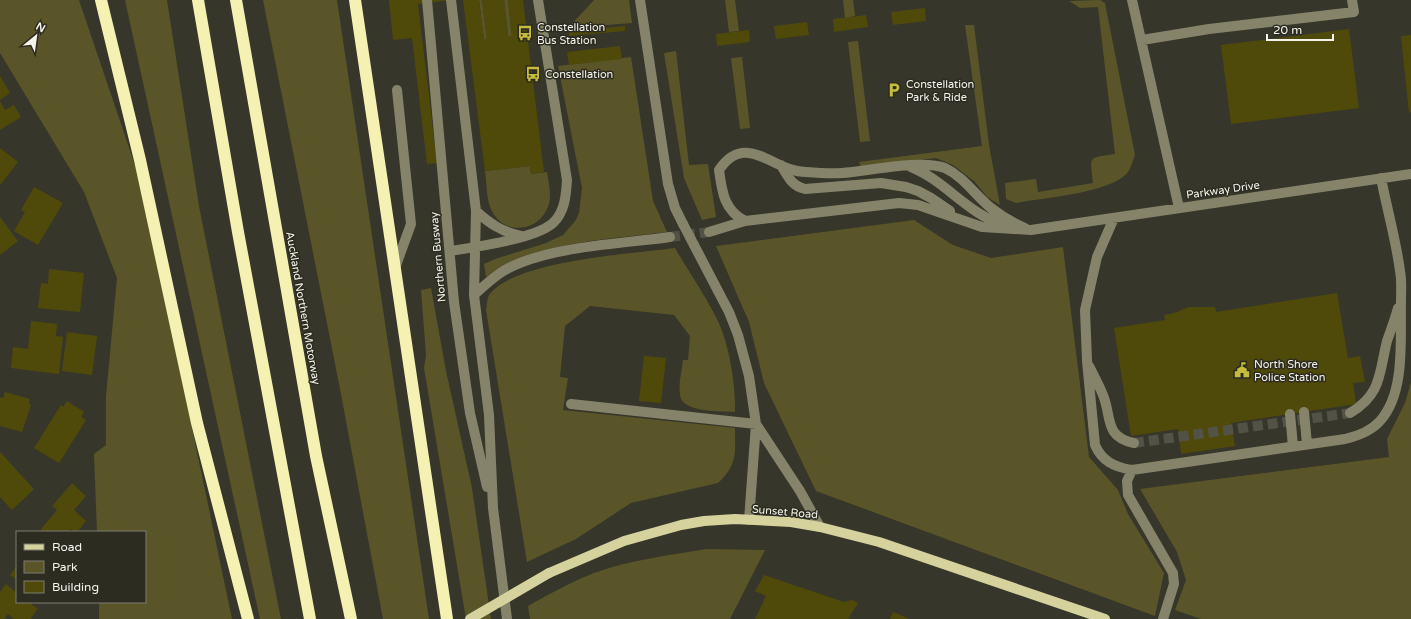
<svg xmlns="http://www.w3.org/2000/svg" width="1411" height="619" font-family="'Varela Round',sans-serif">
<rect width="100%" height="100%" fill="#36362a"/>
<path fill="#595529" d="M0,0H79L140,180L232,619H99V602H145V532H97L94,454L106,445V396L117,278L84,192L0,53Z
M125,0H167L199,206L281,619H260Z
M263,0H337L429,619H383L340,389Z
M479,0H482L487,39L484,40Z
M504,0H508L512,36H508Z
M594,0H629L632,23L568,28Z
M725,0H735L739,31L729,32Z
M843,0H853L855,16L845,18Z
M1100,0L1105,3L1135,155C1133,160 1131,168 1128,172C1112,193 1042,198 1016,203L1006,199L1005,183L1036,179L1038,192L1093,183C1090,156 1087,158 1115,154L1098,7L1080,8L1069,1Z
M965,25H974L989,145L1000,205L987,197L975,182L953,165L936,158L861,167L859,162L982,146Z
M858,41L870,141L860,142L848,42Z
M676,51L689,165L708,164L716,217L702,220L684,178L664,53Z
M631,57L653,201L667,232C604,240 541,241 486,277L484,264L495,259L546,243L563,235L576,220L579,213L582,188L558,66Z
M742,57L750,128L740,129L731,58Z
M530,166L531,174L547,172C549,185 553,200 546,211C535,232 505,234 493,213C486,202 487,185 485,171Z
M914,220L953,245L991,258L1063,247L1089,457L1118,490L1128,514L1164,573L1155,616L816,491L764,383L749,322L716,246Z
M675,248C689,272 705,295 717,319C729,343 736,386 735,412C721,411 682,413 680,395C678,384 682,371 683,360H688L690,336L674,315L590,306L565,326L560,377L568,378L563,410L735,428C735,452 738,465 718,483L631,503L576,539L527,562L486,310C487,305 487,299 489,295C515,260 632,254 675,248Z
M431,288L446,371L472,488L491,619H466L424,368L426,355L421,290Z
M1411,382V619H1201L1175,610L1186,580L1177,552L1140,489L1389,457L1387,439L1405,403Z
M707,549L765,550L730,619H530L528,606C549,594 571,582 594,573C630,560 670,555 707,549Z"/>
<path fill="#504a0a" d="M389,0H452L418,4L437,163L427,164L412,38L393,40Z
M463,0H479L484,40L487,39L482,0H504L508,36H512L508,0H523L544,172L531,174L530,166L485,171Z
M925,8L926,21L893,25L891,12Z
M866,15L868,27L834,32L833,19Z
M807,22L809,35L776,39L774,26Z
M625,26V31L569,36V31Z
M1349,29L1359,108L1231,124L1221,45Z
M749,30L750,42L717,46L716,34Z
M1411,35V112L1409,113L1401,36Z
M620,46L622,59L569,65L567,52Z
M0,76L10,93L0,100Z
M0,101L5,110L14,105L21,117L0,130Z
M0,148L18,162L0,185Z
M34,187L63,203L38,245L14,231L25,212L21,210Z
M0,217L18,241L0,255Z
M49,269L84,273L80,312L38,308L41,283L48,284Z
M1337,293L1348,358L1360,356L1365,382L1353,383L1356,404L1231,423L1235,446L1181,454L1178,429L1131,436L1114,328L1165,320L1164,315L1174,313L1189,307H1215L1216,312Z
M31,321L57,324L56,336L63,337L59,374L11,368L13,347L28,349Z
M67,332L97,336L92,375L62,371Z
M644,356L666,358L661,403L639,401Z
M5,392L30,399L29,404L31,405L22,432L0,426V397L3,398Z
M67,401L84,412L81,417L86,420L59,463L34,448L61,405L63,407Z
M0,452L34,489L12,510L0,497Z
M72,483L86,496L74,510L86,521L77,532L70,529L68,532H44L41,529L57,510L52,506Z
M17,566V580L10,575Z
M764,575L844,602L852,600L858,603L848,619H755L766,596L755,591Z
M6,584L17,593V602H29L38,609L30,619H14L8,614L4,619H0V592Z
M893,612L910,619H890Z"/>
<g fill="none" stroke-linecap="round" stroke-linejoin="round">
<path stroke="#525247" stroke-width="10" stroke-dasharray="10 5" stroke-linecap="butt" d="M670,237L709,232
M1134,443L1350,413"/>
<path stroke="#85846b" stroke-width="10" d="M427,0L454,302L470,413L487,487
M451,0L476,211L474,295L489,415L493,508L507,619
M640,0L668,184L675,208L683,224
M1132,0L1179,208
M1142,40L1209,29L1354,12L1352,0
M781,165C788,177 792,186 805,189L881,183L906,187L918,191L931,198L950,211
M911,167C946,181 968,215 1005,225
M476,211C489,223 502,232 521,236
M1114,218L1097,257L1085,310L1087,361L1095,445C1102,461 1114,467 1132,470L1345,439C1358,436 1371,431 1380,421C1406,392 1400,338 1401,301C1401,291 1402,281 1400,271C1396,240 1387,209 1381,178
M745,221C724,210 722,192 719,170C746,130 773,172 806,172C818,173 830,174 842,173C869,171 922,159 945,168C964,177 975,195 991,208C1001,216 1013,223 1025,228
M709,232L745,221L899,203L918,205L982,227L1031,230L1411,174
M694,245L729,312L738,335L749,376L756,424L749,520
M450,251C475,247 535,239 553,223C565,212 566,195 567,180L538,0
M395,268L411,224L397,90
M474,295C484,286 493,277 505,270C548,246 621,244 670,237
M1089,366C1094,376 1099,385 1103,395C1112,417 1104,437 1134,443
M571,404L756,424L800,491L820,527
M1304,412L1307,444
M1350,413C1382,394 1379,373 1387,341C1391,330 1395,319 1398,308
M1290,414L1293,446
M1132,470L1127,481L1128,495L1173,573L1174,584L1163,619"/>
<path stroke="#d5d29e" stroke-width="10" d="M549,573L624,541L681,525L704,521L735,519L791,522L820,527L879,542L1105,619"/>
<path stroke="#f5f1b2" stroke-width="12" d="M101,0L140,160L197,423L248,619
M198,0L238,232L310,619
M236,0L316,456L351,619
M355,0L447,619"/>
<path stroke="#85846b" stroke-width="10" d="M683,224L694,245"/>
<path stroke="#d5d29e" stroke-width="10" d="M470,619L549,573"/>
</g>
<defs>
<g id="bus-bare" transform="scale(1.2)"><path d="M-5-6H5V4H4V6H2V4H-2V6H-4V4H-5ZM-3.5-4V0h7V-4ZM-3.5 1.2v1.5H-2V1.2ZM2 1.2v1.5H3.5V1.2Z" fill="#c6bc3c" stroke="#2c2c20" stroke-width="2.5" paint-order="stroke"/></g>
<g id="parking-bare" transform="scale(1.2)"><path d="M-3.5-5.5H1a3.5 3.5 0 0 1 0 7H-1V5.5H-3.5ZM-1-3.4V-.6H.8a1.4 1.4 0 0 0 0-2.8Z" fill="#c6bc3c" stroke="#2c2c20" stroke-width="2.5" paint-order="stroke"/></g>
<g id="civic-bare" transform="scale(1.2)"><path d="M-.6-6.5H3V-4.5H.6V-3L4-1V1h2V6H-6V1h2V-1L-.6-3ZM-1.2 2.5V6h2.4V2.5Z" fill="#c6bc3c" stroke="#2c2c20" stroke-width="2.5" paint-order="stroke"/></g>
</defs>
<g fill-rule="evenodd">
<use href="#bus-bare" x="525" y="33"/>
<use href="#bus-bare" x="533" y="74"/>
<use href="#parking-bare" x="894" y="90"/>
<use href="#civic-bare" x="1242" y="370"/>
</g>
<g text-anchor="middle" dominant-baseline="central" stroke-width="3" stroke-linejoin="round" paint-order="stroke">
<g font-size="11" fill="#f4f4ed" stroke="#2c2c20" text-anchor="start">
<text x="537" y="27">Constellation<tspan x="537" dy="13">Bus Station</tspan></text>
<text x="545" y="74">Constellation</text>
<text x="906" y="84">Constellation<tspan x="906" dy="13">Park &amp; Ride</tspan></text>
<text x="1254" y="364">North Shore<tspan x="1254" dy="13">Police Station</tspan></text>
</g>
<g font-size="11" fill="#f4f4ed" stroke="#2c2c20">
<text transform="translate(1223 190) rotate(-8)">Parkway Drive</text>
<text transform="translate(438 257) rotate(-95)">Northern Busway</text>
<text transform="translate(303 308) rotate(80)">Auckland Northern Motorway</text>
<text transform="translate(785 512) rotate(5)">Sunset Road</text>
</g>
</g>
<rect x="16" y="531" width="130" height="72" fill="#2c2c20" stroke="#7c7c72"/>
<rect x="24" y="544" width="20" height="6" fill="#d5d29e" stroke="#7c7c72"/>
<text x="52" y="551" font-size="12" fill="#f4f4ed">Road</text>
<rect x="24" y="561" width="20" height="12" fill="#595529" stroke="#7c7c72"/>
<text x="52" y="571" font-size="12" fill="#f4f4ed">Park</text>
<rect x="24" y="581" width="20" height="12" fill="#504a0a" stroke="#7c7c72"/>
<text x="52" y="591" font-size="12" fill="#f4f4ed">Building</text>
<g transform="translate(36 36) rotate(29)" stroke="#2c2c20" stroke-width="3" paint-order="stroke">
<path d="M0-3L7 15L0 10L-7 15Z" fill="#f4f4ed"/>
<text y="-6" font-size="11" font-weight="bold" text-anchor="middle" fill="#f4f4ed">N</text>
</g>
<path d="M1267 34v6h66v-6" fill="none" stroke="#f4f4ed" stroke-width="2"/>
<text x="1273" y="34" font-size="12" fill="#f4f4ed" stroke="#2c2c20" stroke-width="3" paint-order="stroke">20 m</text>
</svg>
